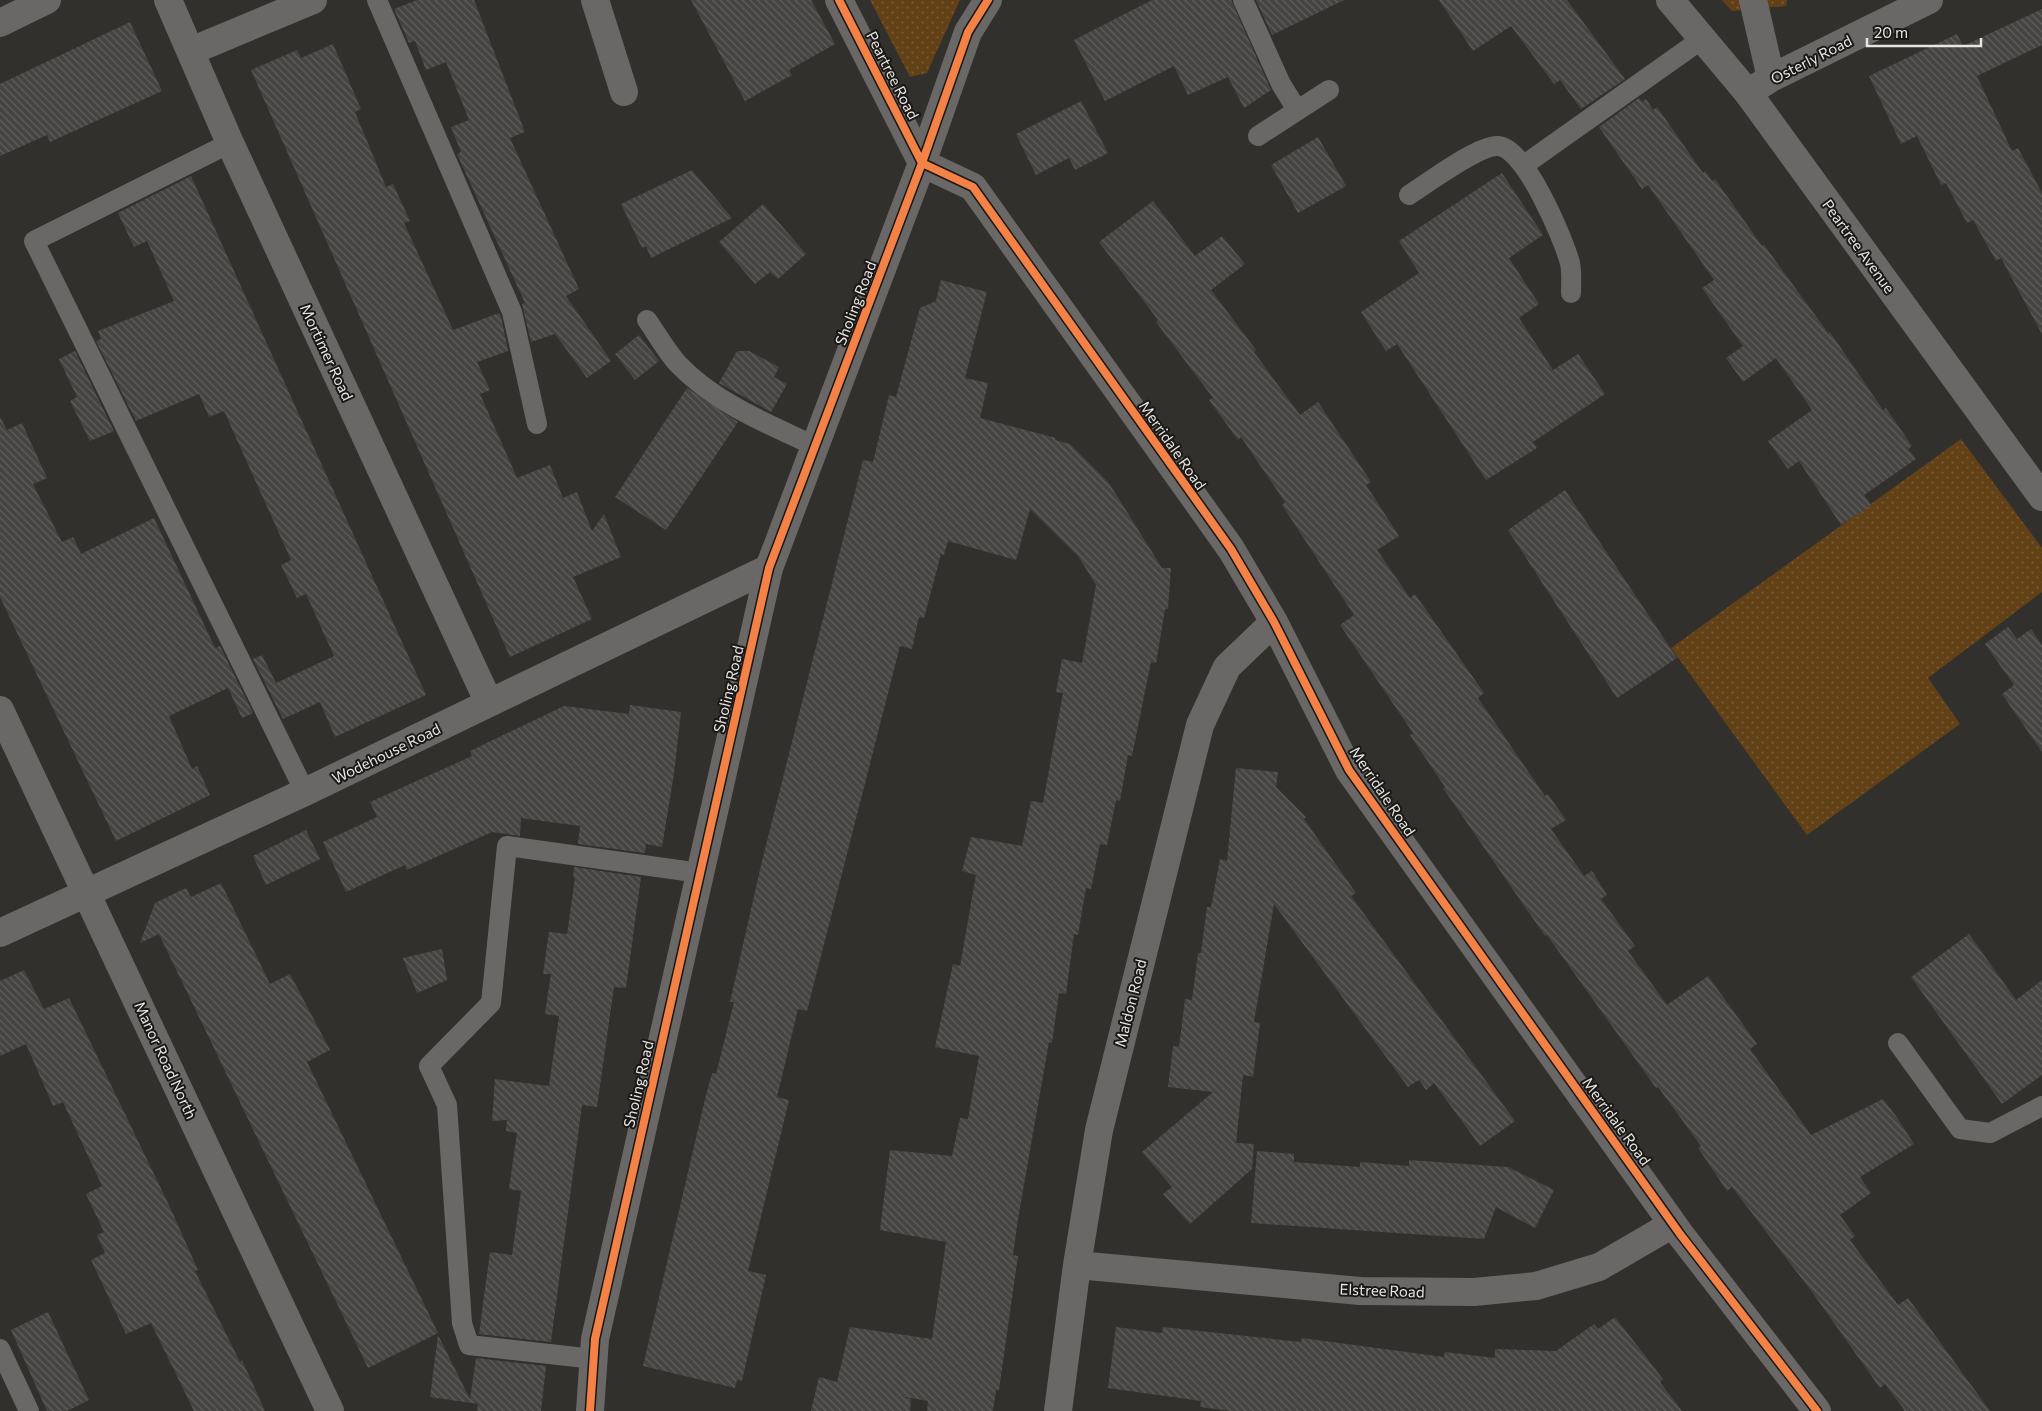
<svg xmlns="http://www.w3.org/2000/svg" width="2042" height="1411" font-family="Commissioner,sans-serif">
<defs>
<pattern id="green-dots" width="8" height="8" patternUnits="userSpaceOnUse" patternTransform="scale(1.25)"><rect width="8" height="8" fill="#614115"/><path d="M2 2h.1M6 6h.1" fill="none" stroke="#785c37" stroke-width="1.8" stroke-linecap="round"/></pattern>
<pattern id="building-back-hatch" width="6" height="6" patternUnits="userSpaceOnUse" patternTransform="scale(1.25)"><rect width="6" height="6" fill="#464442"/><path d="M-1 5l2 2M0 0l6 6M5-1l2 2" fill="none" stroke="#615f5d"/></pattern>
</defs>
<rect width="100%" height="100%" fill="#32302d"/>
<path fill="url(#green-dots)" d="M870,0H960L927,73L910,77Z
M1722,0H1787L1786,6L1732,11Z
M1961,439L2042,548V592L1928,678L1960,724L1807,835L1671,648Z"/>
<path fill="url(#building-back-hatch)" d="M417,0H474L525,132L510,138L579,289L566,296L611,361L587,378L555,334L531,342L522,304L525,303L457,154L461,152L451,127L469,120L446,62L426,70L415,41L409,43L394,9Z
M691,0H811L835,44L789,70L792,75L745,101Z
M1152,0H1231L1271,90L1244,108L1228,77L1188,95L1174,66L1105,101L1074,40Z
M1256,0H1344L1272,35Z
M1439,0H1567L1625,79L1581,109L1560,80L1554,84L1511,26L1473,51Z
M2042,9V45L1977,76L2012,151L2018,148L2042,193V334L2001,258L1996,261L1973,220L1967,223L1946,183L1941,185L1917,136L1901,144L1869,76L1957,34L1963,46Z
M130,22L162,91L50,142L47,135L0,156V84Z
M333,44L361,109L355,112L386,187L393,184L410,221L404,223L453,330L499,313L501,316L508,351L477,362L490,390L480,394L517,478L550,465L563,498L577,492L592,531L604,514L621,557L573,577L592,619L510,657L251,70L297,50L301,58Z
M1639,98L1642,102L1646,99L1653,110L1657,107L1703,173L1705,171L1712,181L1715,179L1762,246L1764,245L1828,333L1830,332L1883,410L1886,408L1912,446L1908,449L1916,459L1864,495L1871,505L1841,525L1799,461L1788,469L1768,441L1812,410L1776,358L1743,382L1726,358L1743,346L1702,288L1714,280L1648,185L1642,189L1599,127Z
M1081,101L1108,153L1075,170L1069,158L1036,175L1016,134Z
M1318,137L1346,186L1298,213L1271,165Z
M692,170L732,218L651,258L646,246L642,248L621,204Z
M1502,173L1543,235L1509,258L1539,304L1519,318L1553,370L1578,354L1605,394L1533,442L1537,448L1486,480L1397,344L1386,351L1361,312L1419,273L1399,241Z
M191,176L426,695L335,737L320,702L283,719L253,659L262,655L276,683L334,656L306,594L297,598L281,565L291,560L224,411L209,417L199,394L136,421L96,341L101,339L98,331L174,301L147,241L134,247L118,213Z
M1153,201L1195,256L1222,236L1245,264L1211,290L1256,350L1254,352L1300,415L1318,402L1371,482L1366,485L1399,536L1377,550L1410,598L1415,594L1484,693L1478,698L1545,796L1548,794L1566,820L1551,829L1584,876L1592,871L1607,895L1601,899L1635,946L1628,951L1667,1005L1708,976L1757,1044L1750,1049L1811,1135L1883,1099L1896,1116L1914,1144L1860,1177L1871,1193L1840,1215L1855,1236L1850,1240L1898,1305L1908,1298L1990,1411H1905L1885,1384L1880,1388L1812,1292L1732,1187L1727,1191L1698,1148L1701,1146L1658,1087L1656,1088L1547,935L1545,936L1443,788L1445,787L1410,735L1413,733L1340,625L1354,615L1282,505L1285,502L1241,437L1238,440L1209,400L1213,398L1156,322L1158,320L1099,242Z
M763,204L806,254L778,279L770,272L755,284L719,242Z
M941,280L987,292L965,378L988,383L980,418L1056,438L1055,440L1070,444L1109,483L1162,568H1171L1168,609H1165L1156,663L1151,662L1132,756L1128,755L1120,801L1116,800L1107,845L1100,844L1091,889L1086,888L1078,935L1074,934L1066,994L1059,993L1052,1043L1049,1042L1018,1219L1013,1255L1018,1256L999,1390H996L993,1411H927L928,1401L899,1396L911,1399L910,1411H811L819,1377L837,1382L850,1327L932,1339L946,1242L880,1230L890,1150L952,1156L960,1118L968,1119L979,1056L935,1047L953,964L960,966L976,875L962,871L971,837L1022,846L1031,801L1043,803L1063,693L1056,692L1062,659L1082,663L1096,585L1078,556L1030,509L1016,560L948,541L944,555L941,554L924,618L919,617L912,649L900,646L807,1011L798,1009L777,1097L789,1100L748,1271L766,1275L742,1381L737,1380L735,1388L643,1366L705,1099L712,1073L716,1074L734,1002H730L762,861L863,460L873,462L889,395L896,397L920,308L936,301Z
M639,335L659,361L635,380L615,354Z
M75,351L114,431L90,441L70,401L77,397L59,359Z
M737,351H749L779,367L774,377L787,384L771,412L719,383Z
M687,388L738,422L666,530L615,497Z
M0,417L7,430L22,423L47,478L33,484L62,542L73,537L81,554L154,518L215,648L220,646L253,713L242,718L228,688L169,716L192,769L197,766L210,795L116,841L0,597Z
M1565,490L1677,658L1617,698L1508,530Z
M2008,627L2017,639L2031,629L2042,645V752L2002,694L2014,685L1985,644Z
M630,705L681,712L674,774L662,847L646,844L645,853L578,844L580,826L521,818L520,836L492,832L407,870L405,865L346,892L323,842L377,817L370,802L472,756L470,751L564,706L629,714Z
M1236,768L1278,772L1276,787L1306,817L1304,819L1356,893L1351,896L1515,1121L1480,1146L1434,1083L1426,1090L1419,1080L1408,1087L1274,904L1254,1022L1260,1023L1253,1077L1243,1075L1236,1143L1254,1144L1252,1169L1190,1224L1163,1194L1172,1187L1142,1152L1213,1092L1168,1087L1173,1046L1179,1047L1185,999L1192,1000L1198,953H1201L1207,907H1211L1220,859L1227,861Z
M306,830L320,859L266,885L253,856Z
M574,867L641,877L626,988L614,987L597,1107L582,1105L551,1342L479,1334L490,1252L512,1255L521,1191L509,1189L517,1133L506,1131L507,1120L492,1121L495,1079L549,1086L559,1016L545,1014L551,974H543L549,932L567,934L575,878L573,877Z
M221,883L270,984L290,974L330,1050L307,1062L438,1333L368,1368L159,934L140,943L155,903L186,888L191,897Z
M1969,934L2016,1000L2042,980V1075L2002,1104L1911,977Z
M442,949L447,980L417,993L403,958Z
M24,970L44,1009L69,998L168,1203L198,1270L195,1271L240,1362L242,1360L265,1411H194L151,1323L126,1334L91,1260L105,1253L97,1235L104,1232L86,1194L102,1186L63,1102L53,1106L26,1044L0,1056V981Z
M1257,1151L1294,1154V1162L1360,1167V1162L1409,1166V1160L1508,1167L1554,1190L1535,1228L1496,1207L1484,1239L1251,1223Z
M48,1312L89,1400L67,1411H47L11,1330Z
M1615,1317L1663,1379L1660,1382L1682,1411H1231L1200,1407L1201,1401L1108,1388L1116,1327L1162,1333L1163,1327L1301,1342L1302,1338L1444,1357L1445,1352L1495,1358V1349L1556,1351L1594,1324L1598,1329Z
M438,1335L470,1399L476,1358L546,1366L541,1411H477L478,1404L430,1397Z"/>
<g fill="none" stroke-linecap="round" stroke-linejoin="round">
<path stroke="#696866" stroke-width="20" d="M377,0L512,312L537,424
M1243,0L1281,84L1297,110
M1258,136L1329,90
M230,143L34,241L305,792
M1524,165L1702,39
M1409,195C1428,183 1478,145 1498,146C1525,147 1563,238 1570,263C1572,272 1571,283 1571,293
M647,320C657,334 666,351 678,364C715,403 768,424 815,446
M1898,1043L1960,1129L1990,1133L2042,1106
M0,1349L29,1411
M594,1359L469,1345L462,1323L447,1105L429,1066L491,1003L507,846L700,873"/>
<path stroke="#696866" stroke-width="28" d="M168,0L230,143L489,703
M595,0L624,92
M839,0L922,163L973,187L1231,549L1274,622L1349,770L1680,1234L1817,1411
M1753,0L1771,78
M0,23L47,0
M191,51L313,0
M1748,93L1771,78L1929,0
M0,710L330,1411
M0,933L305,792L769,568
M1077,1265L1360,1291L1474,1292L1536,1286L1599,1267L1673,1224
M1058,1411L1077,1265L1099,1130L1200,725L1227,667L1274,622"/>
<path stroke="#696866" stroke-width="28" d="M1670,0L1748,93L2042,497
M590,1411L595,1339L769,568L922,163L968,32L988,0"/>
<g stroke="#1a1816" stroke-width="11">
<path id="cycleway" d="M839,0L922,163L973,187L1231,549L1274,622L1349,770L1680,1234L1817,1411
M590,1411L595,1339L769,568L922,163L968,32L988,0"/>
</g>
<use href="#cycleway" stroke="#f48246" stroke-width="8"/>
</g>
<g text-anchor="middle" dominant-baseline="central" stroke-width="4" stroke-linejoin="round" paint-order="stroke">
<g font-size="15" fill="#e8e5e2" stroke="#1a1816">
<text transform="translate(1811 59) rotate(-27)">Osterly Road</text>
<text transform="translate(893 75) rotate(63)">Peartree Road</text>
<text transform="translate(1859 246) rotate(54)">Peartree Avenue</text>
<text transform="translate(855 303) rotate(-69)">Sholing Road</text>
<text transform="translate(327 352) rotate(65)">Mortimer Road</text>
<text transform="translate(1173 445) rotate(55)">Merridale Road</text>
<text transform="translate(728 689) rotate(-77)">Sholing Road</text>
<text transform="translate(386 753) rotate(-26)">Wodehouse Road</text>
<text transform="translate(1383 791) rotate(56)">Merridale Road</text>
<text transform="translate(1130 1003) rotate(-76)">Maldon Road</text>
<text transform="translate(166 1060) rotate(65)">Manor Road North</text>
<text transform="translate(638 1084) rotate(-77)">Sholing Road</text>
<text transform="translate(1617 1121) rotate(54)">Merridale Road</text>
<text transform="translate(1382 1290) rotate(2)">Elstree Road</text>
</g>
</g>
<path d="M1867 38v8h114v-8" fill="none" stroke="#e8e5e2" stroke-width="2.5"/>
<text x="1874" y="38" font-size="15" fill="#e8e5e2" stroke="#1a1816" stroke-width="4" paint-order="stroke">20 m</text>
</svg>
